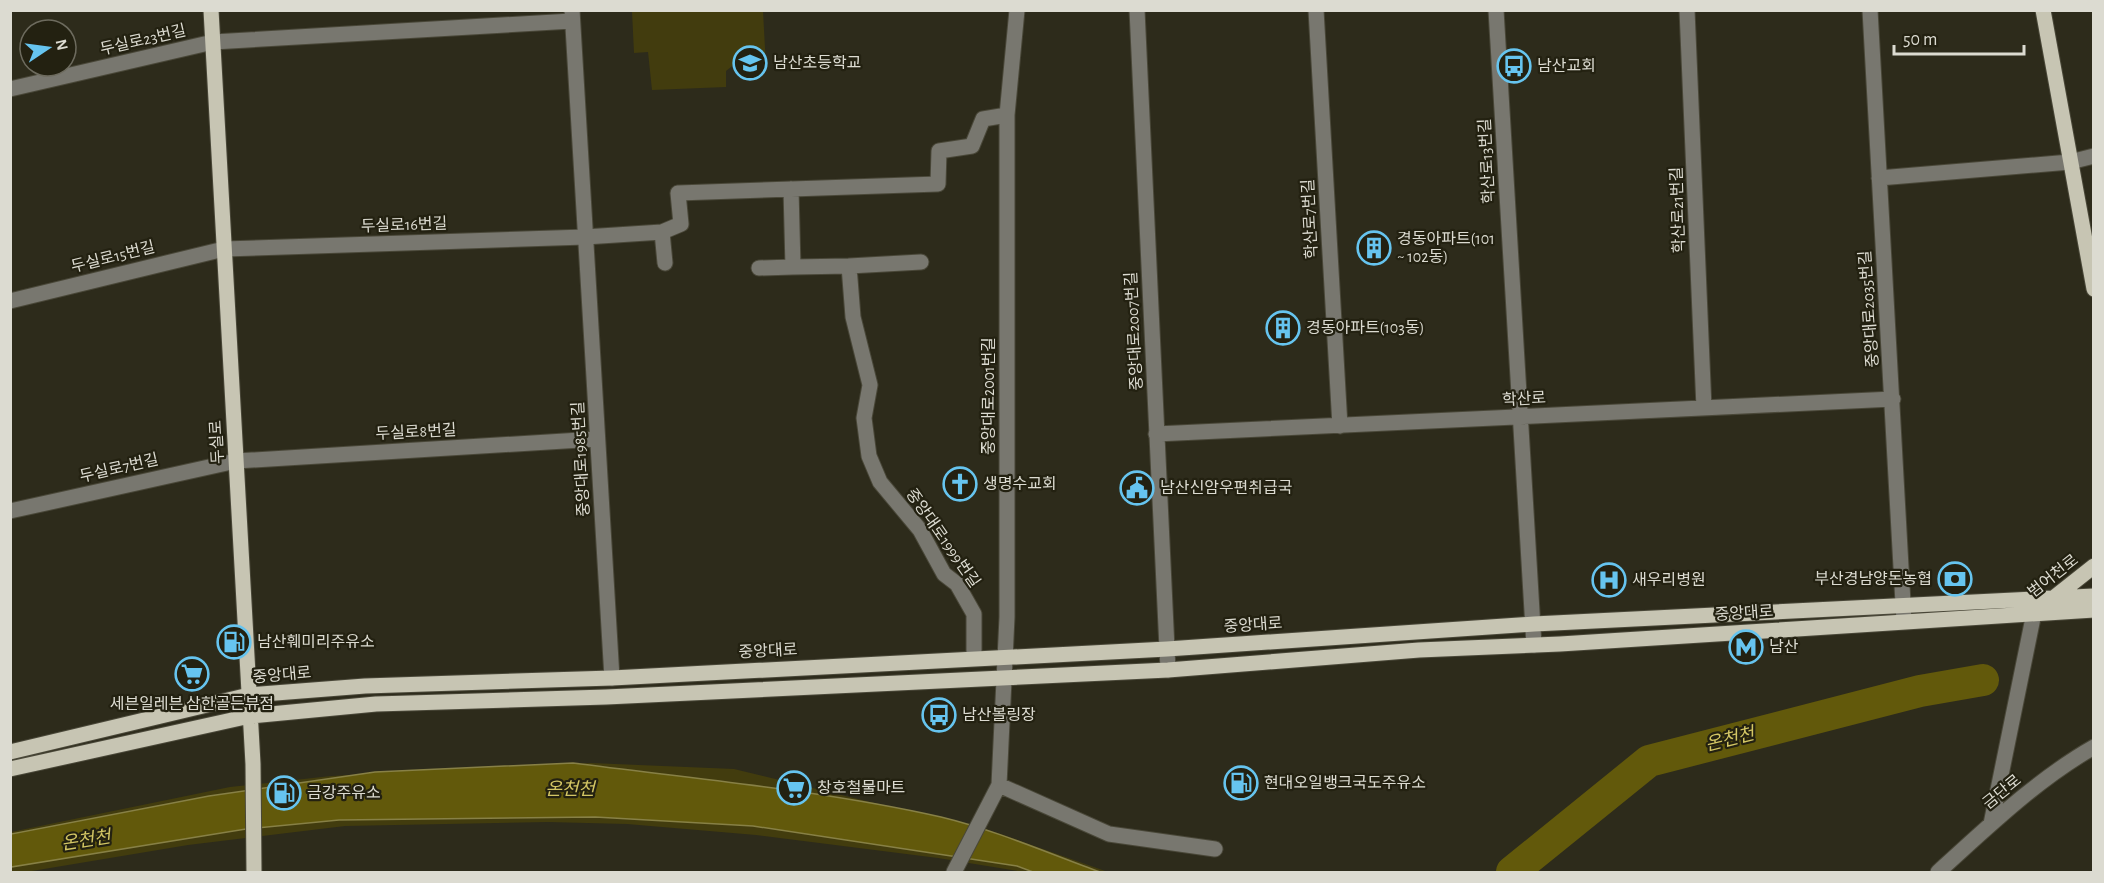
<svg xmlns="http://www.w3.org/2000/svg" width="2104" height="883" font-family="'Alegreya Sans','Noto Sans KR',sans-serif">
<rect width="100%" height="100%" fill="#2d2b1b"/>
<path fill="#423c0e" d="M632,11H763L766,67L755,68L750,63H736L726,71V87L652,90L648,52L634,53Z
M591,763L734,769L998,833L1108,872H1024L938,858L756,835L627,824L548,822L345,826L188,845L26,872H11V832L230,787L331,776Z"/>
<path fill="#62590b" stroke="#878046" stroke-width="1.5" d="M573,763C696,779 821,790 941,817C995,830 1048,853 1100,872H1033L1017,866L753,826L595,817L339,820L246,829L11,867V834L209,796L375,772Z"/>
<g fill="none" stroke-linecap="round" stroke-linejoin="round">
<path stroke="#62590b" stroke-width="32" d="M1512,872L1649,761L1920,691L1983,680"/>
<g stroke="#494738" stroke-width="17">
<path id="minor" d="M572,10L612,678
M1137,10L1168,670
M1316,10L1340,426
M1496,10L1534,645
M1687,10L1704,408
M1870,10L1904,621
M10,89L213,42L572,21
M1879,178L2070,162L2094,156
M791,189L793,267L849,266L853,317L870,385L864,418L869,456L880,482L920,530L944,574L957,584L974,614V658
M662,232L665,263
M849,266L921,262
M759,268L793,267
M10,301L224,249L585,237L662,232L681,224L678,193L938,184L939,151L972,146L983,119L1007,115
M1156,434L1893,399
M10,511L236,461L597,439
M999,785L1109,834L1215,849
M1991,824L2034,613
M954,872L999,785L1007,617V115L1017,10
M1938,872C1987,828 2036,780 2094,747"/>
</g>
<g stroke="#494738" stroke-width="17">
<path id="major" d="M211,10L253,764L254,872
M2043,10L2094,289
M2051,600L2094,566
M10,752L249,695L365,686L612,678L1167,649L1534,624L2094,596
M10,769L250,716L376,704L606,697L1168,670L1419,650L1560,644L2094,610"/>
</g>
<use href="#minor" stroke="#78776f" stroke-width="15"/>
<use href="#major" stroke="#c7c5b3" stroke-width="15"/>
</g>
<defs>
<g id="school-ring" transform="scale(1.725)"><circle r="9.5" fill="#232111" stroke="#66c4ef" stroke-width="1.5"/><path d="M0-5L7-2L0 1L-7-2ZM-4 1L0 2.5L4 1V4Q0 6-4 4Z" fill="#66c4ef"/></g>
<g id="bus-ring" transform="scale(1.725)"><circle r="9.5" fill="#232111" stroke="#66c4ef" stroke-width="1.5"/><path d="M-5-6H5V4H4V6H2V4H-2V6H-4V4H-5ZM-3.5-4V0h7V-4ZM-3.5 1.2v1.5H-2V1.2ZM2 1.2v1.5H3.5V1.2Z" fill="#66c4ef"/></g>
<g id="building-ring" transform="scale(1.725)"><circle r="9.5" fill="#232111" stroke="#66c4ef" stroke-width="1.5"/><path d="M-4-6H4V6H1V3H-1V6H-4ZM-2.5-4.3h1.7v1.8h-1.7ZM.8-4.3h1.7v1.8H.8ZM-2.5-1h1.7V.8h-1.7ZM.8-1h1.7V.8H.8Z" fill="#66c4ef"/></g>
<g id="church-ring" transform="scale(1.725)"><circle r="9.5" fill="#232111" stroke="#66c4ef" stroke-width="1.5"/><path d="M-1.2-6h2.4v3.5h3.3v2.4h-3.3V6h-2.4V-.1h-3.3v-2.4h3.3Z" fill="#66c4ef"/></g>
<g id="civic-ring" transform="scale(1.725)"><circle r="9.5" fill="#232111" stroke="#66c4ef" stroke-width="1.5"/><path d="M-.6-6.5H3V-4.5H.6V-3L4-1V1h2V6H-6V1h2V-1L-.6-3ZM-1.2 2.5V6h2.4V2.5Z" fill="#66c4ef"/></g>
<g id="bank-ring" transform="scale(1.725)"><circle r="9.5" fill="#232111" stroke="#66c4ef" stroke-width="1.5"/><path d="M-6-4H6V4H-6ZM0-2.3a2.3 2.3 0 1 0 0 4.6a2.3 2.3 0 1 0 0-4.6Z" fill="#66c4ef"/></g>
<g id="hospital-ring" transform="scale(1.725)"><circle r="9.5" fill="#232111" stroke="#66c4ef" stroke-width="1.5"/><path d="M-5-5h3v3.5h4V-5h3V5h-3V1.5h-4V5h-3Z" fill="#66c4ef"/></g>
<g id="fuel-ring" transform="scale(1.725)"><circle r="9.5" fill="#232111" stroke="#66c4ef" stroke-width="1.5"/><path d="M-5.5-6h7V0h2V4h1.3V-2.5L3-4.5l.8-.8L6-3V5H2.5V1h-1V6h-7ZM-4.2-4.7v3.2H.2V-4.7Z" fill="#66c4ef"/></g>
<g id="metro-ring" transform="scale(1.725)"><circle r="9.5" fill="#232111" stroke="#66c4ef" stroke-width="1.5"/><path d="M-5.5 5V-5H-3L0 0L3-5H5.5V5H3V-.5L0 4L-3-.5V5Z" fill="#66c4ef"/></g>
<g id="supermarket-ring" transform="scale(1.725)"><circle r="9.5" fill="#232111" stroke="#66c4ef" stroke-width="1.5"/><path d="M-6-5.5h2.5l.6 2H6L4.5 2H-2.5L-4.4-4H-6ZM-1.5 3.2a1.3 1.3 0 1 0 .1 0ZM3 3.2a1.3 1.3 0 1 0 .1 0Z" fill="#66c4ef"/></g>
</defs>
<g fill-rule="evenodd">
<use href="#school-ring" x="750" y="63"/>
<use href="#bus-ring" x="1514" y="66"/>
<use href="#building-ring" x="1374" y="248"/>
<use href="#building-ring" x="1283" y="328"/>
<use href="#church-ring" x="960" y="484"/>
<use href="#civic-ring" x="1137" y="488"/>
<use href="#bank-ring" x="1955" y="579"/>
<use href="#hospital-ring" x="1609" y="580"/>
<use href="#fuel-ring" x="234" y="642"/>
<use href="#metro-ring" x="1746" y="647"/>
<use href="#supermarket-ring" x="192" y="674"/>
<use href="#bus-ring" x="939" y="715"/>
<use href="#fuel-ring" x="1241" y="783"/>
<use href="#supermarket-ring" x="794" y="788"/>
<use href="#fuel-ring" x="284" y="793"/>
</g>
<g text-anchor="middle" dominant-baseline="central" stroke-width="4.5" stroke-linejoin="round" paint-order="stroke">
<g font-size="16" fill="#dcdbd1" stroke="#232111">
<text transform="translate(143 40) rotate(-13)">두실로23번길</text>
<text transform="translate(1487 161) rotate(-93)">학산로13번길</text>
<text transform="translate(1678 210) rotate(-92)">학산로21번길</text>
<text transform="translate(1310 219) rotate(-93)">학산로7번길</text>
<text transform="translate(404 225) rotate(-2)">두실로16번길</text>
<text transform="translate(113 257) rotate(-14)">두실로15번길</text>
<text transform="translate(1869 309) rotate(-94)">중앙대로2035번길</text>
<text transform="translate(1134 331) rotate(-93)">중앙대로2007번길</text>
<text transform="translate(989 396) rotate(-90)">중앙대로2001번길</text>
<text transform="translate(1524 399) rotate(-3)">학산로</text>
<text transform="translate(416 432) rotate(-3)">두실로8번길</text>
<text transform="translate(217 442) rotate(-93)">두실로</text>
<text transform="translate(581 459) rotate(-93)">중앙대로1985번길</text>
<text transform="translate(119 468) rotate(-13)">두실로7번길</text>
<text transform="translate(943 538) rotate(55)">중앙대로1999번길</text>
<text transform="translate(2053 576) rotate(-38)">범어천로</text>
<text transform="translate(1744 613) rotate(-4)">중앙대로</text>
<text transform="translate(1253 625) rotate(-4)">중앙대로</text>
<text transform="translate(768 651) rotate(-3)">중앙대로</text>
<text transform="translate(282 675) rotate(-5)">중앙대로</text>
<text transform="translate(2002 792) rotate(-39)">금단로</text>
</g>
<g font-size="16" fill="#dcdbd1" stroke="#232111" text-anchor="start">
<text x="773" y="63">남산초등학교</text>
<text x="1537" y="66">남산교회</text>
<text x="1397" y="239">경동아파트(101<tspan x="1397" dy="18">~ 102동)</tspan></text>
<text x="1306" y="328">경동아파트(103동)</text>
<text x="983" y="484">생명수교회</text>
<text x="1160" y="488">남산신암우편취급국</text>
<text x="1932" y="579" text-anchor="end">부산경남양돈농협</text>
<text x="1632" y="580">새우리병원</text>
<text x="257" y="642">남산훼미리주유소</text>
<text x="1769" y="647">남산</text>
<text x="192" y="704" text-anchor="middle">세븐일레븐 삼한골든뷰점</text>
<text x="962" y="715">남산볼링장</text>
<text x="1264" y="783">현대오일뱅크국도주유소</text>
<text x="817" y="788">창호철물마트</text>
<text x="307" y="793">금강주유소</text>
</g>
<g font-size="18" font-style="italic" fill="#d3c664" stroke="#232111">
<text transform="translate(1730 740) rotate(-14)">온천천</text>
<text x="570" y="790">온천천</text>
<text transform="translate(86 841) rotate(-9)">온천천</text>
</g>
</g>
<rect width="2104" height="883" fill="none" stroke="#dcdbd1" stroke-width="24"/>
<g transform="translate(48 48) rotate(77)"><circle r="28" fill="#232111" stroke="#6d6b5e" stroke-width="1.5"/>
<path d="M0-4.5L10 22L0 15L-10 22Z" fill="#66c4ef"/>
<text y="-9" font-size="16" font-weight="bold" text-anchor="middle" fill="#dcdbd1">N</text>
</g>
<path d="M1894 45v9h130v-9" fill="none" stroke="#dcdbd1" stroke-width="3"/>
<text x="1903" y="45" font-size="18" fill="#dcdbd1" stroke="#232111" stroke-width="4.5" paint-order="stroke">50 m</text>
</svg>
